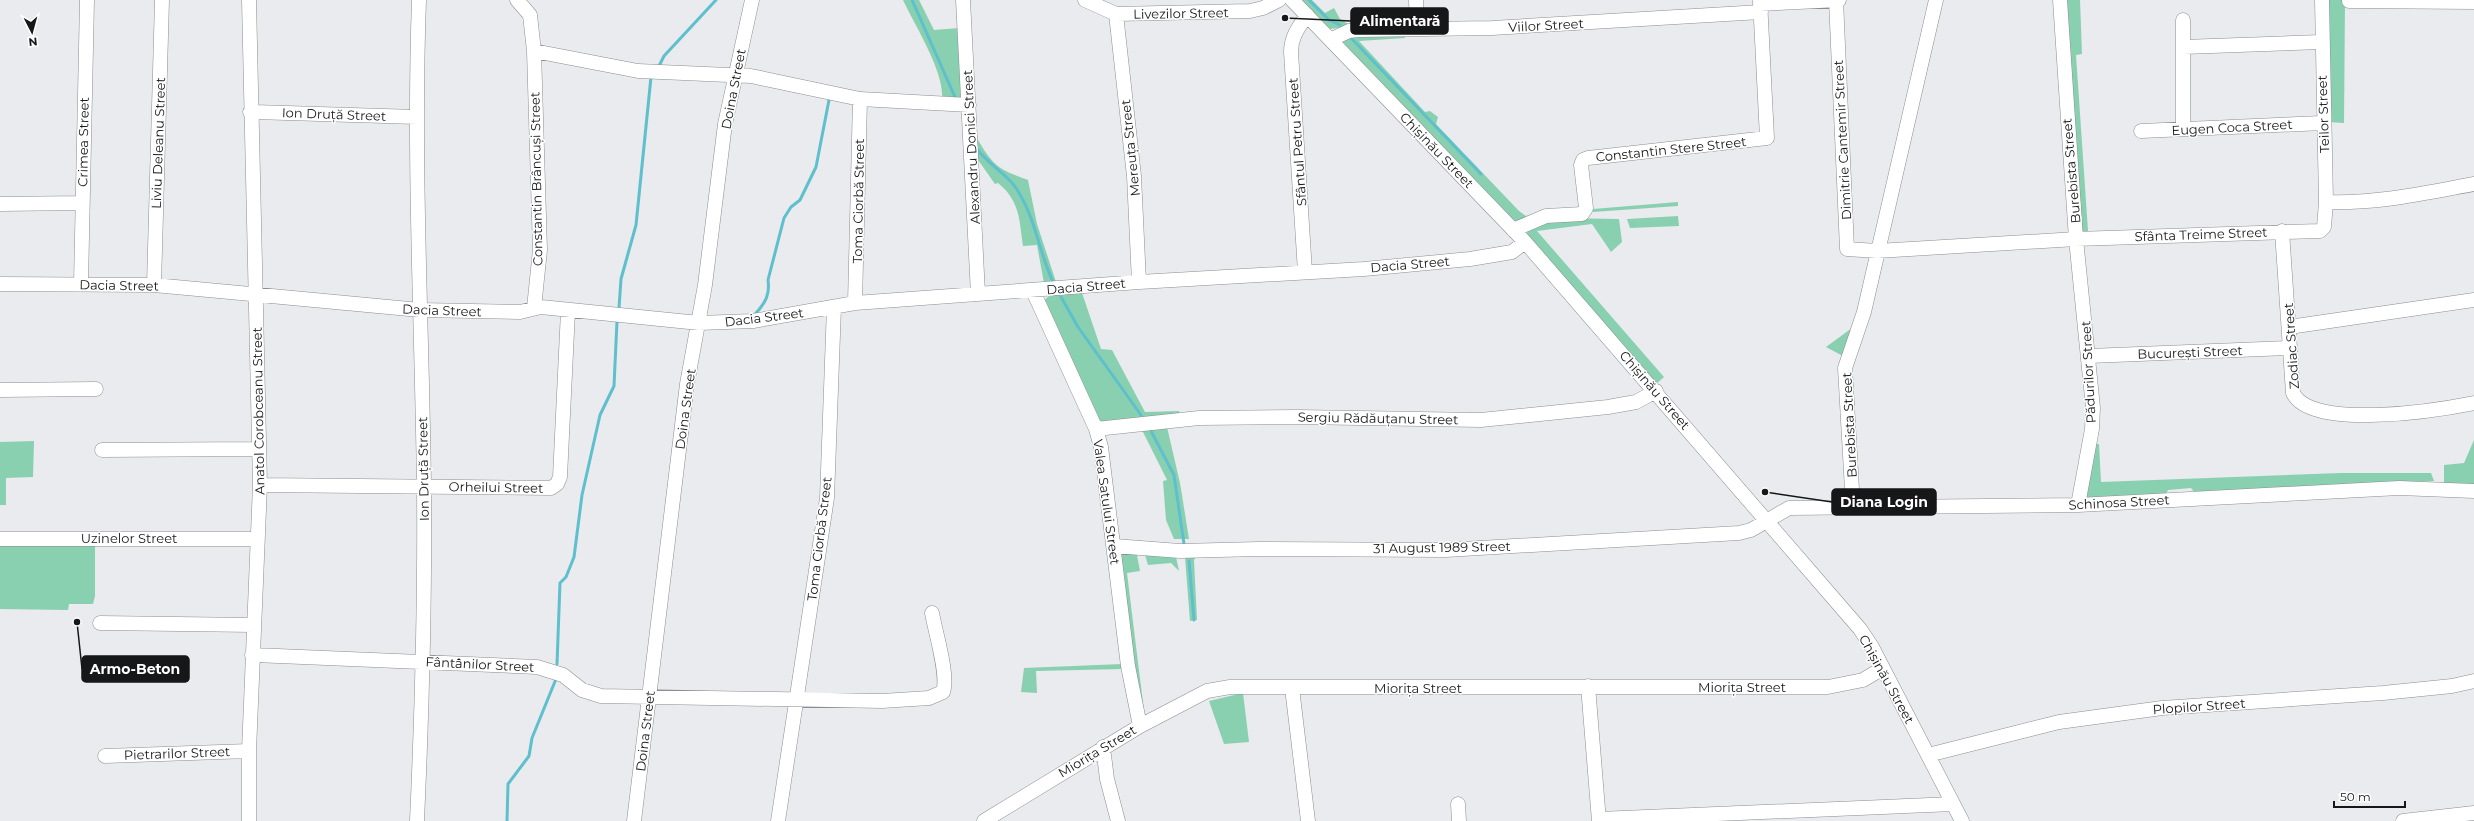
<svg xmlns="http://www.w3.org/2000/svg" width="2474" height="821" font-family="Montserrat,sans-serif">
<rect width="100%" height="100%" fill="#e9ebee"/>
<path fill="#89d0b0" d="M903,0H919L934,30L959,28L965,98L942,100C945,72 915,26 903,0Z
M1300,0H1312L1325,13L1334,8L1340,19L1348,24V27L1329,29Z
M2065,0H2080L2082,54L2076,55L2088,231H2083L2078,226Z
M2326,0H2345L2344,123L2328,122Z
M1403,31L1405,38L1359,41L1425,112L1430,111L1438,117L1436,124L1519,211L1526,216L1541,211L1526,219L1514,221L1342,44C1352,26 1385,32 1403,31Z
M975,135C993,165 995,168 1028,180L1037,224L1056,282L1044,283L1037,245L1023,246C1019,219 1020,201 998,183L995,184L976,157Z
M1678,202V206L1593,212V209Z
M1678,216L1679,226L1630,228L1627,219Z
M1558,218L1619,219L1622,242L1611,252L1592,224L1537,231L1664,377L1656,384L1527,236V231Z
M1081,290L1101,349L1112,350L1145,412L1179,411L1180,417L1112,424L1097,420L1043,301L1054,292Z
M1852,328L1842,367L1841,355L1826,347Z
M1167,427L1180,483L1189,539H1174L1166,520L1163,481L1167,480L1142,430Z
M2474,440V487L2444,485V465L2464,463Z
M34,441L33,477L6,478V505H0V442Z
M2093,444H2099L2101,482L2340,473H2431L2434,481L2195,493L2191,488L2168,490L2165,496L2085,500Z
M95,545V596L93,604H69L68,610L0,609V546Z
M1119,553L1137,555L1140,571L1127,573L1144,711L1140,708Z
M1145,555L1176,557L1179,571L1171,563L1148,565Z
M1185,557H1196L1194,560L1197,620L1190,621Z
M1123,664V669L1036,671L1037,693L1021,692L1024,668Z
M1243,693L1249,742L1224,744L1209,701Z"/>
<g fill="none" stroke-linecap="round" stroke-linejoin="round">
<path stroke="#5ebfcd" stroke-width="3" d="M912,0L955,97
M1309,0L1329,20L1340,25
M1352,39L1481,174
M658,68L664,56L716,0
M977,149C988,164 1008,175 1016,188C1035,216 1039,252 1053,282
M1061,297L1078,327L1141,415
M619,308L621,279L636,225L651,77
M756,313C766,302 770,294 768,280L784,218L791,207L800,200L816,167L829,100
M1151,431L1174,475L1184,544
M1189,561L1194,620
M557,664L560,583L566,577L574,557L582,495L600,415L614,386L617,321
M507,821L508,784L529,756L532,738L556,679"/>
<g stroke="#8b8e90" stroke-width="15">
<path id="minor" d="M249,0L260,485L249,751V821
M517,0L530,15L534,51L638,71L751,76L860,99L969,105
M963,0L978,294
M1085,0L1116,14L1250,11L1263,8L1279,0
M1292,0L1525,242L1860,629L1872,647L1962,821
M1416,0L1417,29
M1836,0L1847,249L1877,251L2076,239L2320,231L2324,227L2326,202L2322,0
M2060,0L2076,239L2093,408L2092,429L2078,505
M2349,1L2474,2
M1760,4L1839,0
M1116,14L1134,176L1139,282
M1332,39L1349,31L1358,30L1492,28L1761,12
M2183,47L2321,42
M250,112L417,117
M2183,129V20
M2141,131L2323,123
M2326,202C2376,204 2425,193 2474,184
M0,204L82,203
M1513,230L1546,216L1582,214L1586,208L1581,165L1583,160L1588,158L1767,138L1760,0
M2282,231L2293,393C2311,431 2439,410 2474,403
M1305,272L1291,52C1291,37 1298,28 1307,15
M0,284L154,285L420,310L520,312L541,307L699,323L753,321L855,303L1139,282L1364,269L1470,259L1512,252L1525,242
M81,284L87,0
M154,285L162,0
M1033,291L1096,429L1101,447L1128,666L1140,726
M855,303L860,99
M534,308L540,250L534,51
M2289,327L2474,300
M2089,356L2290,348
M0,390L96,389
M1096,429L1199,418L1298,417L1481,420L1608,407L1636,402L1656,391
M102,450L259,449
M260,485L551,488L557,484L560,477L568,311
M1853,507L1845,368L1864,312L1936,0
M0,539H258
M1114,546L1180,551L1259,549L1446,550L1739,533L1751,530L1789,508L2078,505L2399,488L2474,491
M100,623L254,625
M252,655L537,667L563,675L582,690L601,696L882,701L929,698L943,692C949,676 935,631 932,613
M1588,686L1599,821
M1292,688L1308,821
M1103,747L1107,779L1118,821
M1928,755L2059,722L2162,708L2383,693L2452,686L2474,681
M105,756L249,751
M1458,804L1459,821
M1599,819L1953,804
M417,821C422,710 425,599 424,487C422,325 413,162 419,0
M634,821L687,384L705,285L725,124L752,0
M778,821L827,498L834,307
M984,821L1140,726L1207,691L1230,687H1828L1863,680L1883,668
M2403,821L2474,813"/>
</g>
<use href="#minor" stroke="#fff" stroke-width="14"/>
</g>
<g text-anchor="middle" dominant-baseline="central" stroke-width="3" stroke-linejoin="round" paint-order="stroke">
<g font-size="13" fill="#161718" stroke="#fff">
<text transform="translate(1181 13) rotate(-1)">Livezilor Street</text>
<text transform="translate(1546 25) rotate(-3)">Viilor Street</text>
<text transform="translate(733 89) rotate(-79)">Doina Street</text>
<text transform="translate(334 114) rotate(2)">Ion Druță Street</text>
<text transform="translate(2323 114) rotate(-92)">Teilor Street</text>
<text transform="translate(2232 127) rotate(-3)">Eugen Coca Street</text>
<text transform="translate(1842 140) rotate(-93)">Dimitrie Cantemir Street</text>
<text transform="translate(83 142) rotate(-89)">Crimea Street</text>
<text transform="translate(1297 142) rotate(-94)">Sfântul Petru Street</text>
<text transform="translate(158 143) rotate(-88)">Liviu Deleanu Street</text>
<text transform="translate(971 147) rotate(-93)">Alexandru Donici Street</text>
<text transform="translate(1130 148) rotate(-96)">Mereuța Street</text>
<text transform="translate(1671 149) rotate(-6)">Constantin Stere Street</text>
<text transform="translate(1437 150) rotate(46)">Chișinău Street</text>
<text transform="translate(2071 171) rotate(-95)">Burebista Street</text>
<text transform="translate(536 179) rotate(-91)">Constantin Brâncuși Street</text>
<text transform="translate(858 201) rotate(-89)">Toma Ciorbă Street</text>
<text transform="translate(2201 234) rotate(-2)">Sfânta Treime Street</text>
<text transform="translate(1410 264) rotate(-5)">Dacia Street</text>
<text transform="translate(119 285) rotate(1)">Dacia Street</text>
<text transform="translate(1086 286) rotate(-5)">Dacia Street</text>
<text transform="translate(442 310) rotate(2)">Dacia Street</text>
<text transform="translate(764 317) rotate(-7)">Dacia Street</text>
<text transform="translate(2291 346) rotate(-94)">Zodiac Street</text>
<text transform="translate(2190 352) rotate(-2)">București Street</text>
<text transform="translate(2088 372) rotate(-93)">Pădurilor Street</text>
<text transform="translate(1655 390) rotate(49)">Chișinău Street</text>
<text transform="translate(685 409) rotate(-82)">Doina Street</text>
<text transform="translate(258 411) rotate(-91)">Anatol Corobceanu Street</text>
<text transform="translate(1378 418) rotate(1)">Sergiu Rădăuțanu Street</text>
<text transform="translate(1849 425) rotate(-93)">Burebista Street</text>
<text transform="translate(423 469) rotate(-91)">Ion Druță Street</text>
<text transform="translate(496 487) rotate(1)">Orheilui Street</text>
<text transform="translate(1107 502) rotate(82)">Valea Satului Street</text>
<text transform="translate(2119 502) rotate(-3)">Schinosa Street</text>
<text x="129" y="538">Uzinelor Street</text>
<text transform="translate(819 539) rotate(-83)">Toma Ciorbă Street</text>
<text transform="translate(1442 547) rotate(-1)">31 August 1989 Street</text>
<text transform="translate(480 664) rotate(3)">Fântânilor Street</text>
<text transform="translate(1887 679) rotate(61)">Chișinău Street</text>
<text x="1742" y="687">Miorița Street</text>
<text x="1418" y="688">Miorița Street</text>
<text transform="translate(2199 706) rotate(-4)">Plopilor Street</text>
<text transform="translate(645 731) rotate(-83)">Doina Street</text>
<text transform="translate(1097 751) rotate(-31)">Miorița Street</text>
<text transform="translate(177 753) rotate(-2)">Pietrarilor Street</text>
</g>
</g>
<path fill="none" stroke="#161718" stroke-width="1.5" d="M1285 18L1351 21M1765 492L1832 502M77 622L82 669"/>
<g fill="#161718" stroke="#fff" stroke-width="1.5">
<circle cx="1285" cy="18" r="4"/>
<circle cx="1765" cy="492" r="4"/>
<circle cx="77" cy="622" r="4"/>
</g>
<g fill="#161718" stroke="#161718" stroke-width="1.5">
<rect x="1351" y="8" width="97" height="26" rx="4"/>
<rect x="1832" y="489" width="104" height="26" rx="4"/>
<rect x="82" y="656" width="107" height="26" rx="4"/>
</g>
<g font-size="14" text-anchor="middle" font-weight="bold" fill="#fff">
<text x="1400" y="26">Alimentară</text>
<text x="1884" y="507">Diana Login</text>
<text x="135" y="674">Armo-Beton</text>
</g>
<g transform="translate(32 32) rotate(174)" stroke="#ffffff" stroke-width="3" paint-order="stroke">
<path d="M0-3L7 15L0 10L-7 15Z" fill="#161718"/>
<text y="-6" font-size="11" font-weight="bold" text-anchor="middle" fill="#161718">N</text>
</g>
<path d="M2334 801v6h71v-6" fill="none" stroke="#161718" stroke-width="2"/>
<text x="2340" y="801" font-size="12" fill="#161718" stroke="#ffffff" stroke-width="3" paint-order="stroke">50 m</text>
</svg>
